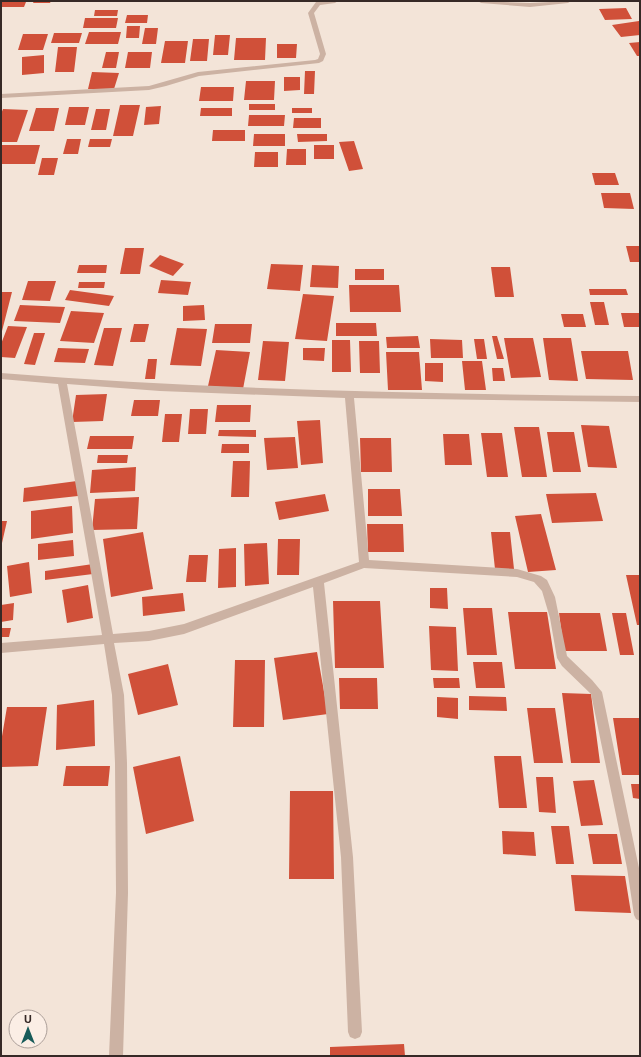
<svg xmlns="http://www.w3.org/2000/svg" width="641" height="1057" font-family="'Noto Sans',sans-serif">
<rect width="100%" height="100%" fill="#f3e4d8"/>
<path fill="#d05039" d="M34,1H51L50,3H33Z
M1,2H26L24,7H1Z
M626,8L632,19L605,20L599,9Z
M95,10H118L117,16H94Z
M127,15H148L147,23H125Z
M85,18H118L116,28H83Z
M639,21L640,35L621,37L612,25Z
M127,26H140L139,38H126Z
M145,28H158L156,44H142Z
M89,32H121L118,44H85Z
M54,33H82L79,43H51Z
M23,34H48L43,50H18Z
M215,35H230L228,55H213Z
M236,38H266L265,60H234Z
M193,39H209L207,61H190Z
M165,41H188L185,63H161Z
M640,42V56H637L629,43Z
M277,44H297L296,58H277Z
M58,47H77L74,72H55Z
M106,52H119L116,68H102Z
M128,52H152L150,68H125Z
M44,55V73L22,75V57Z
M305,71H315L314,94H304Z
M92,72L119,73L114,89H88Z
M284,77H300V90L284,91Z
M246,81H275L274,100H244Z
M201,87H234L233,101H199Z
M249,104H275V110H249Z
M120,105H140L133,136H113Z
M161,106L159,124L144,125L146,107Z
M69,107H89L85,125H65Z
M36,108H59L54,131H29Z
M201,108H232V116H200Z
M292,108H312V113H292Z
M3,109L28,110L17,142H1V114Z
M96,109H110L106,130H91Z
M249,115H285L284,126H248Z
M294,118H321V128H293Z
M213,130H245V141H212Z
M254,134H285V146H253Z
M297,134H327V141L298,142Z
M67,139H81L78,154H63Z
M90,139H112L110,147H88Z
M354,141L363,169L349,171L339,142Z
M1,145H40L35,164H1Z
M314,145H334V159H314Z
M287,149H306V165H286Z
M255,152H278V167H254Z
M42,158H58L54,175H38Z
M592,173H615L619,185H595Z
M601,193H630L634,209L604,208Z
M626,246H640V262H630Z
M125,248H144L140,274H120Z
M160,255L184,264L173,276L149,266Z
M271,264L303,265L300,291L267,289Z
M79,265H107L106,273H77Z
M312,265L339,266L338,288L310,287Z
M491,267H510L514,297H495Z
M355,269H384V280H355Z
M161,280L191,282L188,295L158,293Z
M28,281H56L50,301L22,300Z
M79,282H105L104,288H78Z
M349,285H399L401,312H350Z
M589,289H626L628,295H590Z
M70,290L114,296L109,306L65,300Z
M1,292H12L2,331H1Z
M303,294L334,296L327,341L295,339Z
M590,302H604L609,325H595Z
M20,305L65,307L60,323L14,321Z
M204,305L205,320L183,321V306Z
M71,311L104,313L94,343L60,341Z
M621,313H640V327H624Z
M561,314H583L586,327H564Z
M336,323H376L377,336H336Z
M134,324H149L145,342H130Z
M215,324H252L250,343H212Z
M8,326L27,327L15,358L1,357V344Z
M104,328H122L113,366L94,365Z
M177,328L207,329L201,366L170,365Z
M34,333H45L35,365L24,364Z
M418,336L420,348H387L386,337Z
M492,336H497L504,359H497Z
M504,338H533L541,377L511,378Z
M543,338H571L578,381L549,380Z
M430,339L462,340L463,358H431Z
M474,339H484L487,359H477Z
M332,340H350L351,372H332Z
M263,341L289,342L285,381L258,380Z
M359,341H379L380,373H360Z
M58,348L89,349L85,363L54,362Z
M303,348H325L324,361L303,360Z
M216,350L250,352L243,389L208,386Z
M581,351H628L633,380L586,379Z
M386,352H419L422,390H388Z
M148,359H157L155,379H145Z
M462,361H482L486,390H465Z
M425,363H443V382L425,381Z
M492,368H503L505,381H493Z
M107,394L103,421L72,422L76,395Z
M134,400H160L158,416H131Z
M217,405H251L250,422H215Z
M190,409H208L206,434H188Z
M165,414H182L179,442H162Z
M320,420L323,463L301,465L297,421Z
M581,425L609,426L617,468L588,467Z
M514,427H539L547,477H522Z
M219,430H256V437L218,436Z
M547,432H574L581,472H553Z
M481,433H502L508,477H487Z
M443,434H469L472,465H445Z
M90,436H134L132,449H87Z
M295,437L298,468L267,470L264,438Z
M360,438H391L392,472H361Z
M222,444H249V453H221Z
M98,455H128L127,463H97Z
M233,461H250L249,497H231Z
M136,467L135,491L90,493L92,470Z
M77,481L78,496L23,502L24,488Z
M368,489H400L402,516H368Z
M596,493L603,521L552,523L546,494Z
M325,494L329,511L279,520L275,502Z
M139,497L137,529L92,530L95,499Z
M72,506L73,533L31,539V511Z
M541,514L556,570L528,572L515,516Z
M1,521H7L2,543H1Z
M367,524H403L404,552H368Z
M143,532L153,589L111,597L103,539Z
M491,532H510L514,569H495Z
M278,539H300L299,575H277Z
M73,540L74,556L38,560V544Z
M267,543L269,584L245,586L244,544Z
M236,548V587L218,588L219,549Z
M189,555H208L206,582H186Z
M29,562L32,593L10,597L7,566Z
M93,564V574L45,580V571Z
M626,575H640V625H637Z
M88,585L93,618L67,623L62,590Z
M430,588H447L448,609L430,608Z
M183,593L185,611L143,616L142,597Z
M333,601H380L384,668H335Z
M14,603L13,620L1,622V605Z
M463,608H492L497,655H467Z
M508,612H547L556,669H515Z
M559,613H600L607,651H564Z
M612,613H626L634,655H620Z
M429,626L456,627L458,671L431,670Z
M1,628H11L9,637H1Z
M317,652L328,714L283,720L274,658Z
M235,660H265L264,727H233Z
M473,662H502L505,688H476Z
M168,664L178,705L138,715L128,674Z
M339,678H377L378,709H340Z
M433,678H459L460,688H434Z
M562,693L591,694L600,763H571Z
M469,696L506,697L507,711L469,710Z
M437,697L458,698V719L437,717Z
M94,700L95,746L56,750L57,705Z
M7,707H47L38,766L1,767V742Z
M527,708H555L563,763H534Z
M613,718H640V775H622Z
M180,756L194,821L146,834L133,767Z
M494,756H521L527,808H499Z
M66,766H110L108,786H63Z
M536,777H553L556,813L539,812Z
M594,780L603,825L581,826L573,781Z
M631,784H640V799L633,798Z
M290,791H333L334,879H289Z
M551,826H569L574,864H556Z
M502,831L534,832L536,856L503,854Z
M588,834H617L622,864H593Z
M571,875L625,876L631,913L575,911Z
M404,1044L405,1056H330V1047Z"/>
<g fill="none" stroke-linecap="round" stroke-linejoin="round">
<path fill="#ccb2a3" fill-rule="evenodd" d="M338,1L335,3L320,5L314,13L326,54L323,61L319,63L199,76L166,86L149,90L1,98V94L149,86L198,72L315,60L318,59L320,54L308,13L316,2Z
M478,1L530,3L571,1L568,3L530,7L481,3Z
M1,373C214,390 427,394 640,396V402L354,398L369,560L517,569L541,576L547,580L555,597L567,656L592,680L602,692L639,868L640,921L636,919L634,915L627,868L591,694L562,666L557,658L550,618L542,591L534,582L517,577L364,568L324,583L353,857L362,1032L360,1037L355,1039L350,1037L348,1032L341,857L313,587L184,634L149,641L114,643L124,695L127,763L128,893L123,1056H109L116,893L115,763L112,695L104,644L1,653V643L102,635L58,384L1,379ZM67,384L160,391L345,398L359,562L184,624L149,631L113,634Z"/>
</g>
<rect width="641" height="1057" fill="none" stroke="#362926" stroke-width="4"/>
<g transform="translate(28 1029)"><circle r="19" fill="#fbeee5" stroke="#ac9f99"/>
<path d="M0-3L7 15L0 10L-7 15Z" fill="#185b59"/>
<text y="-6" font-size="11" font-weight="bold" text-anchor="middle" fill="#362926">U</text>
</g>
</svg>
